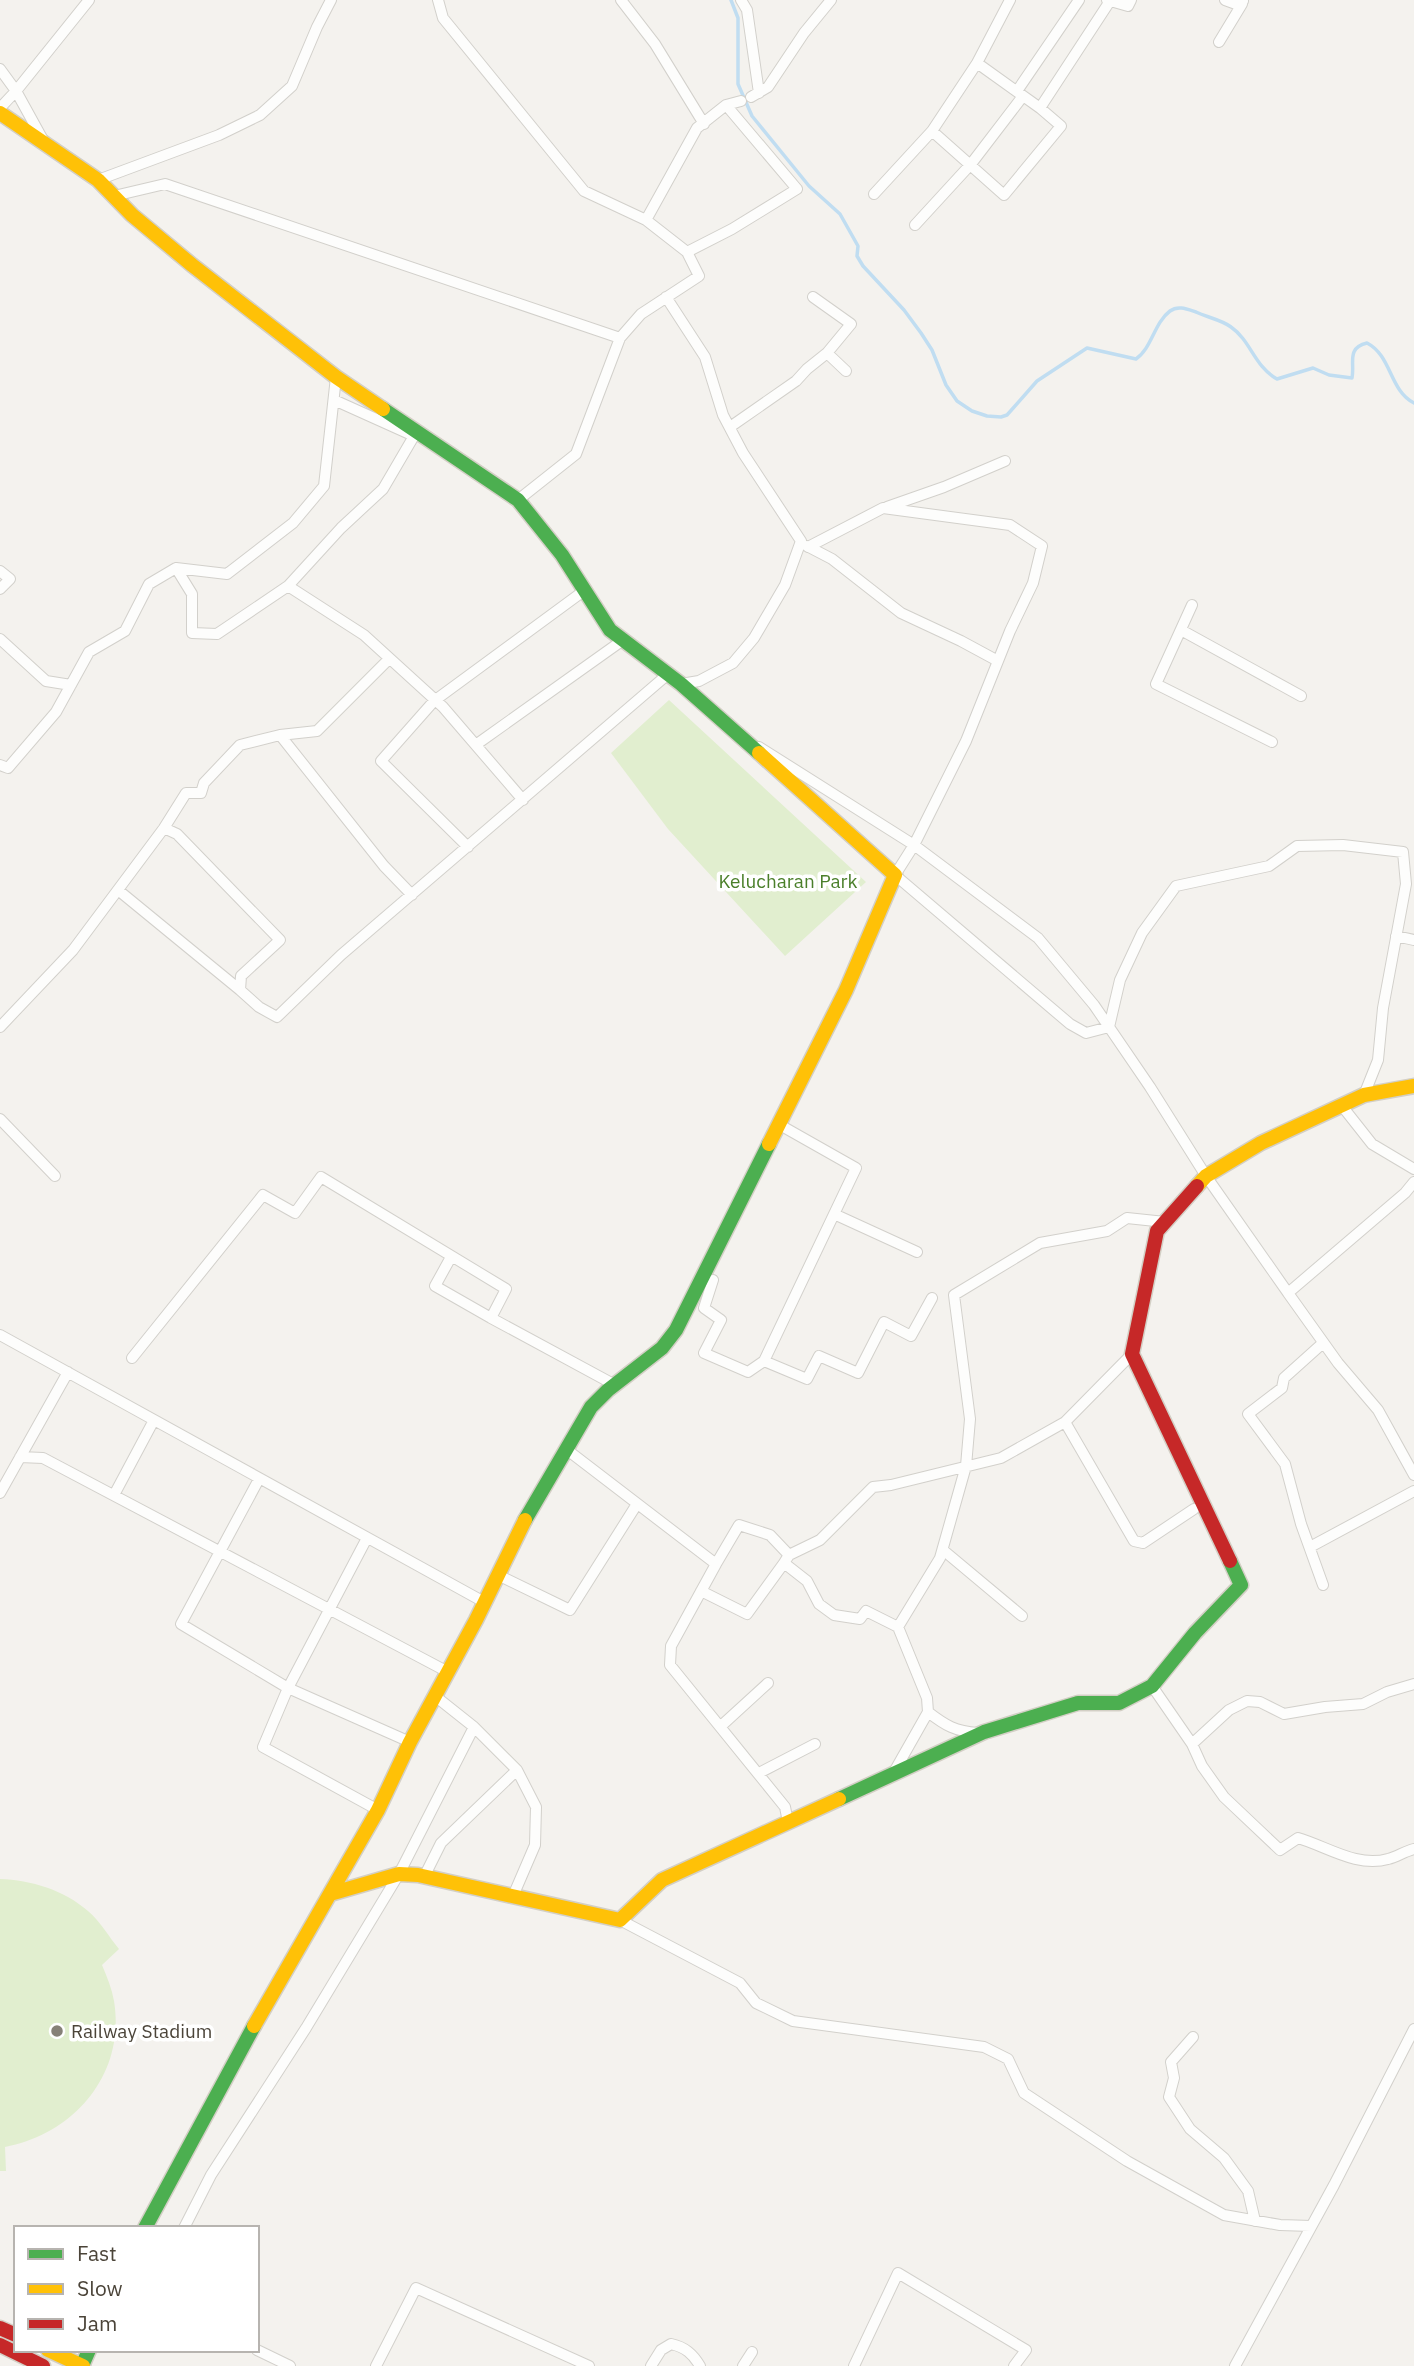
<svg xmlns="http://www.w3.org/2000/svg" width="1414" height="2366" font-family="'IBM Plex Sans',sans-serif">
<rect width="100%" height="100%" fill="#f4f2ee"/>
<path fill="#e1eecf" d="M669,700L866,882L785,956L668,829L611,753Z
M0,1879C31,1880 64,1890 88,1911C100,1921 109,1937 119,1949L102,1965C107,1977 112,1989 114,2001C126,2074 74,2134 5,2147L6,2171H0Z"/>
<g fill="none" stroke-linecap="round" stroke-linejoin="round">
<path stroke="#c0ddf1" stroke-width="3.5" d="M731,0L738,18V84L752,116L809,186L840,214L858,246L857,256L863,266L904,310L921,333L932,350L946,385L957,401L972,411L987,416L1001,417L1007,415L1037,381L1087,348L1136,359C1152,348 1154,323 1170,311C1178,305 1187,309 1196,312C1206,317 1222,320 1231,327C1251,341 1254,366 1277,379L1313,368L1329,375L1352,378C1355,363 1346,348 1367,343C1392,356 1389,390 1414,403"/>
<g stroke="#d2d0cb" stroke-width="12">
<path id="street" d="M438,0L443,18L584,191L646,220
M621,0L655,44L704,124
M741,0L747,10L759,93
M1010,0L977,63L1040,108L1110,1
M1107,0L1128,6L1131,0
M1225,0L1236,4L1243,1
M1219,42L1242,4
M0,69L16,91L43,140
M1017,91L1079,0
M751,97L768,87L804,33L831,0
M0,108L16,91L89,0
M932,131L1004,195L1061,126L1040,108
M98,180L219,135L260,115L292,86L317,27L331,0
M874,194L932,131L977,63
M114,196L165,184L620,338
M915,225L971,164L1023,96
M687,252L732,229L797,189L726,105
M666,297L705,357L723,415L743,453L801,541L785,585L754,638L733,663L699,681L681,684
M813,297L851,324L827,353
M730,427L796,381L807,369L827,353L846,371
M518,500L576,454L620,338L641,314L699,276L687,252L646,220L697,128L726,105L741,101
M887,507L944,487L1005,461
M807,546L832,559L901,613L961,641L998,661
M808,547L883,508L1010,525L1042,546L1033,583L1010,631L966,741L914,845L895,875L1070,1024L1086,1033L1109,1027
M176,568L192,594V633L217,634L288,586L341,528L383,489L414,436L334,400
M0,571L10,579L0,589
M288,586L364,635L443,707L523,800
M1192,605L1156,684L1272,742
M1181,630L1301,696
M0,639L46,681L71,685
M280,735L384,866L412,895
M477,744L623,640
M759,747L914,845L1038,938L1094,1005L1150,1087L1206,1176L1288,1293L1405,1193L1414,1182
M0,765L8,768L56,712L89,652L125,631L149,584L176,568L227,574L293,523L324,486L336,377
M164,828L186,793H201L204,783L240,745L280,735L317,731L389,659
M468,847L381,761L434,701L585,590
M118,890L240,990
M1396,936L1414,940
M0,1027L73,950L164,828L177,834L280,940L241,976L240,990L259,1007L277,1017L341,955L667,675
M1109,1027L1120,980L1142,933L1176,886L1269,866L1297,846L1343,845L1403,852L1406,884L1383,1008L1378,1060L1364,1095
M1342,1106L1372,1144L1414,1169
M0,1119L55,1176
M834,1214L917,1252
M451,1257L435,1286L491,1318
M713,1280L704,1308L721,1320L704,1353L748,1372L764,1361L856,1168L780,1125
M1288,1293L1338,1363L1378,1410L1414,1475
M0,1335L484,1602
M132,1358L263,1195L295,1213L321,1177L506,1289L491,1318L615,1385
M764,1361L807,1379L819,1356L858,1373L884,1322L911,1336L932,1298
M1065,1422L1134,1541L1143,1543L1194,1509
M566,1449L716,1564L671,1646L670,1665L785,1807L788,1822
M20,1457L43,1458L448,1672
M259,1479L181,1624L288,1688L410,1742
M0,1493L68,1372
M114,1495L154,1420
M367,1538L288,1688L263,1747L378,1810
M1310,1547L1414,1491
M943,1550L1022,1616
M789,1555L784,1563L807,1581L819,1604L834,1615L860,1619L866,1611L898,1627L940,1558L966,1466L970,1419L954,1295L1040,1243L1107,1231L1127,1218L1165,1222
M716,1564L739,1525L770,1535L789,1555L820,1540L873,1487L891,1485L1001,1458L1065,1422L1132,1354
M498,1575L570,1610L637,1504
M1323,1585L1301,1524L1285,1464L1248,1414L1282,1388L1284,1378L1323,1343
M701,1591L747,1614L784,1563
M1414,1684L1387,1692L1363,1704L1325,1707L1284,1714L1260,1702L1247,1701L1229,1710L1192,1744L1202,1766L1224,1797L1280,1850L1298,1838C1326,1846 1357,1868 1388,1859C1397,1857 1405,1851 1414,1849
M1152,1686L1192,1744
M928,1712C946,1726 955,1731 978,1733
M721,1726L768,1683
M474,1727L517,1770L536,1807L535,1845L513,1896
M894,1772L928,1712L927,1698L898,1627
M759,1773L815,1744
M424,1877L441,1843L517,1770
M620,1920L740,1983L756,2003L793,2021L984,2047L1008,2059L1024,2093L1127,2161L1224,2215L1280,2225L1311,2226
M1193,2037L1171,2062L1174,2078L1169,2097L1190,2129L1224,2158L1248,2191L1255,2221
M184,2228L211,2175L306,2028L399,1874L474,1727L435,1696
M257,2350L290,2366
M376,2366L416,2288L589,2366
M651,2366L661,2350L671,2344C685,2347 693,2354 700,2366
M743,2366L752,2352
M854,2366L898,2273L1026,2350L1014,2366
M1235,2366L1334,2185L1414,2029"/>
</g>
<g stroke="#d3cfc5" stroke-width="17">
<path id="fast" d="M383,409L518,500L562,555L610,630L681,684L759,753
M525,1520L591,1407L608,1390L662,1348L676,1330L769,1144
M839,1799L984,1732L1078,1703H1119L1152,1686L1195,1633L1241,1585L1230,1561
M145,2228L254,2026
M82,2366L89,2350"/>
</g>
<g stroke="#d3cfc5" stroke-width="17">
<path id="slow" d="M0,113L98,180L132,215L192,265L336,377L383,409
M759,753L895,875L846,990L769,1144
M1197,1186L1206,1176L1261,1143L1364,1095L1414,1086
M330,1894L399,1874L418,1875L620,1920L662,1880L839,1799
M254,2026L378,1810L410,1742L476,1620L525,1520
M48,2350L83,2366"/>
</g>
<g stroke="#d3cfc5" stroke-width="17">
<path id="jam" d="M1197,1186L1157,1231L1132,1354L1230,1561
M0,2328L16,2335
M0,2345L43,2366"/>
</g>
<use href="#street" stroke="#fdfdfc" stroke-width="10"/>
<use href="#fast" stroke="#4caf50" stroke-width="14"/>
<use href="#slow" stroke="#ffc107" stroke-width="14"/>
<use href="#jam" stroke="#c62828" stroke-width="14"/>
</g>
<circle fill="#868178" stroke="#fff" stroke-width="2.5" cx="57" cy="2031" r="7"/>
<g text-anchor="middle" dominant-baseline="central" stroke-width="7" stroke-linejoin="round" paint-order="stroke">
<g font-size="19" fill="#4a7f2a" stroke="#fff">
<text x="788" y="881">Kelucharan Park</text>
</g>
<g font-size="19" fill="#4b4439" stroke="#fff" text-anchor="start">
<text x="71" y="2031">Railway Stadium</text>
</g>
</g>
<rect x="14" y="2226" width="245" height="126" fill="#ffffff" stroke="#b7b4b0" stroke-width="2"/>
<rect x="28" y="2249" width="35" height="10" fill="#4caf50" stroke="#b7b4b0" stroke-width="2"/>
<text x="77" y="2261" font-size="21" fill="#4b4439">Fast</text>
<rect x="28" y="2284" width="35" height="10" fill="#ffc107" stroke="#b7b4b0" stroke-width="2"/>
<text x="77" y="2296" font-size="21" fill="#4b4439">Slow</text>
<rect x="28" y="2319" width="35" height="10" fill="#c62828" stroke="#b7b4b0" stroke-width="2"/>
<text x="77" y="2331" font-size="21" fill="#4b4439">Jam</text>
</svg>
